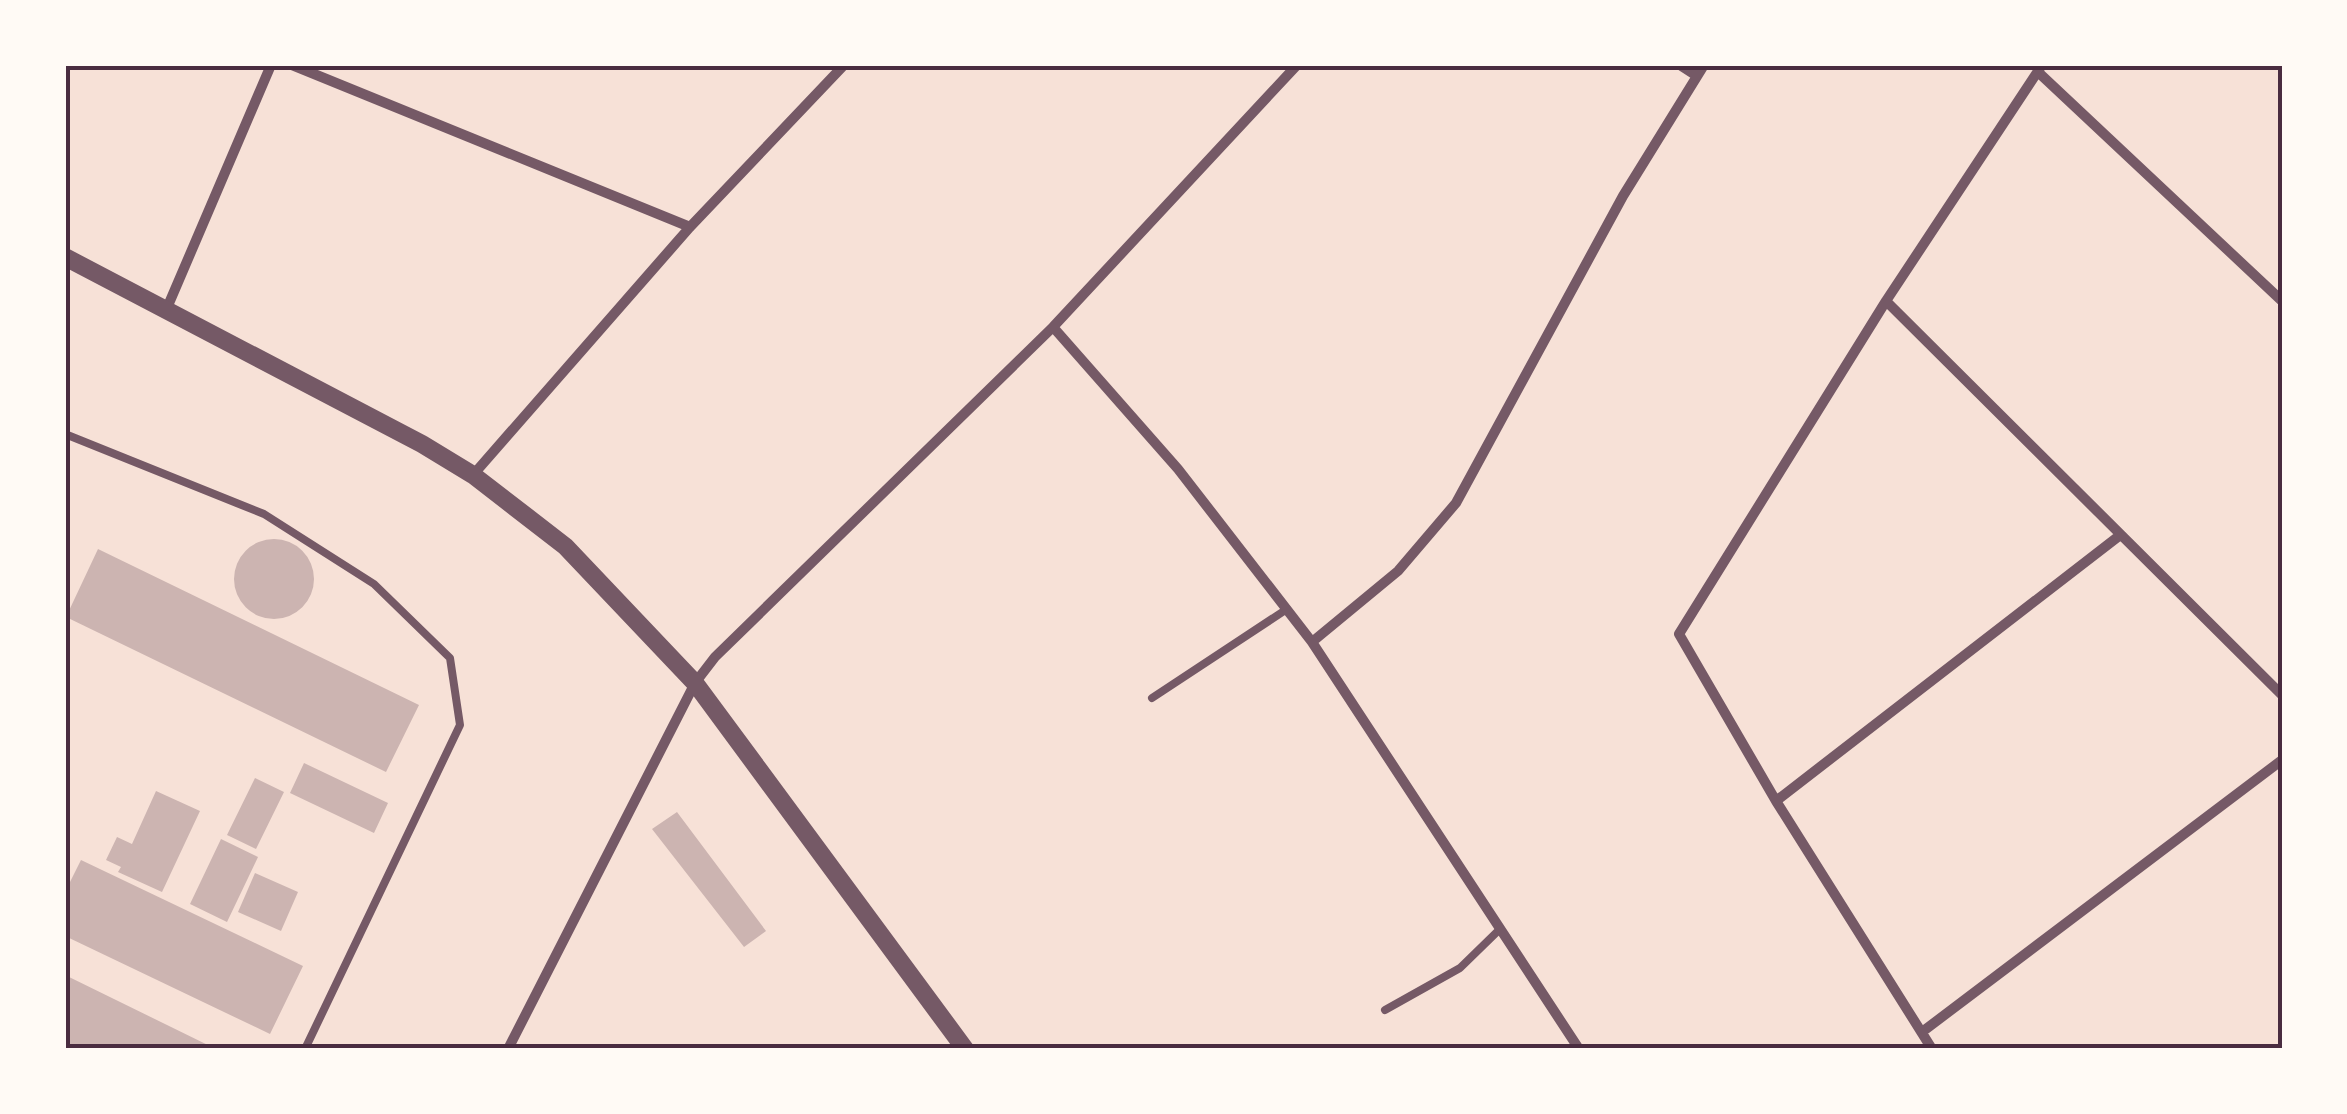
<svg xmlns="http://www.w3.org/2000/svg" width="2347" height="1114" font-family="'Crimson Pro',serif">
<rect width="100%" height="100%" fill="#f7e1d7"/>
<path fill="#ccb4b1" d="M234 579a40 40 0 1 1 80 0a40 40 0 1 1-80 0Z
M98,549L419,705L386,772L66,617Z
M304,763L388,803L374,833L290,793Z
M255,778L284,792L256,849L227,835Z
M156,791L200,811L162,892L118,872L121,867L106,860L117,837L132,844Z
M677,812L766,931L744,947L652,829Z
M221,839L258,857L227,922L190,904Z
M81,860L303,966L270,1034L65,936V892Z
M255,873L298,892L281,931L238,912Z
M65,975L216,1049H65Z"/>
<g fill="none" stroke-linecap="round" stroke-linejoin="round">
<path stroke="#755966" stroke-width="8" d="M65,434L264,514L374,584L450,658L460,725L305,1049
M1152,698L1287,609
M1385,1010L1460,968L1500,929"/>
<path stroke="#755966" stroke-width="10" d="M292,65L690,227
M1680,65L1697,76
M2038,72L2282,301
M1886,301L2282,695
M167,308L271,65
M1053,327L1178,469L1312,642L1579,1049
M473,475L690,227L844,65
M1312,642L1398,571L1456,503L1623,196L1704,65
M1776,801L2119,536
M1922,1032L2282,760
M508,1049L695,683L715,657L1053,327L1297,65
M1932,1049L1776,801L1679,634L1886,301L2042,65"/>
<path stroke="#755966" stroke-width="18" d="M65,257L422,444L473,475L565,546L695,683L965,1049"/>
</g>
<rect width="2347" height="1114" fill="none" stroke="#fffaf5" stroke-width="135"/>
<rect x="68" y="68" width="2212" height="978" fill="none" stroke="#4a2c40" stroke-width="4"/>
</svg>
